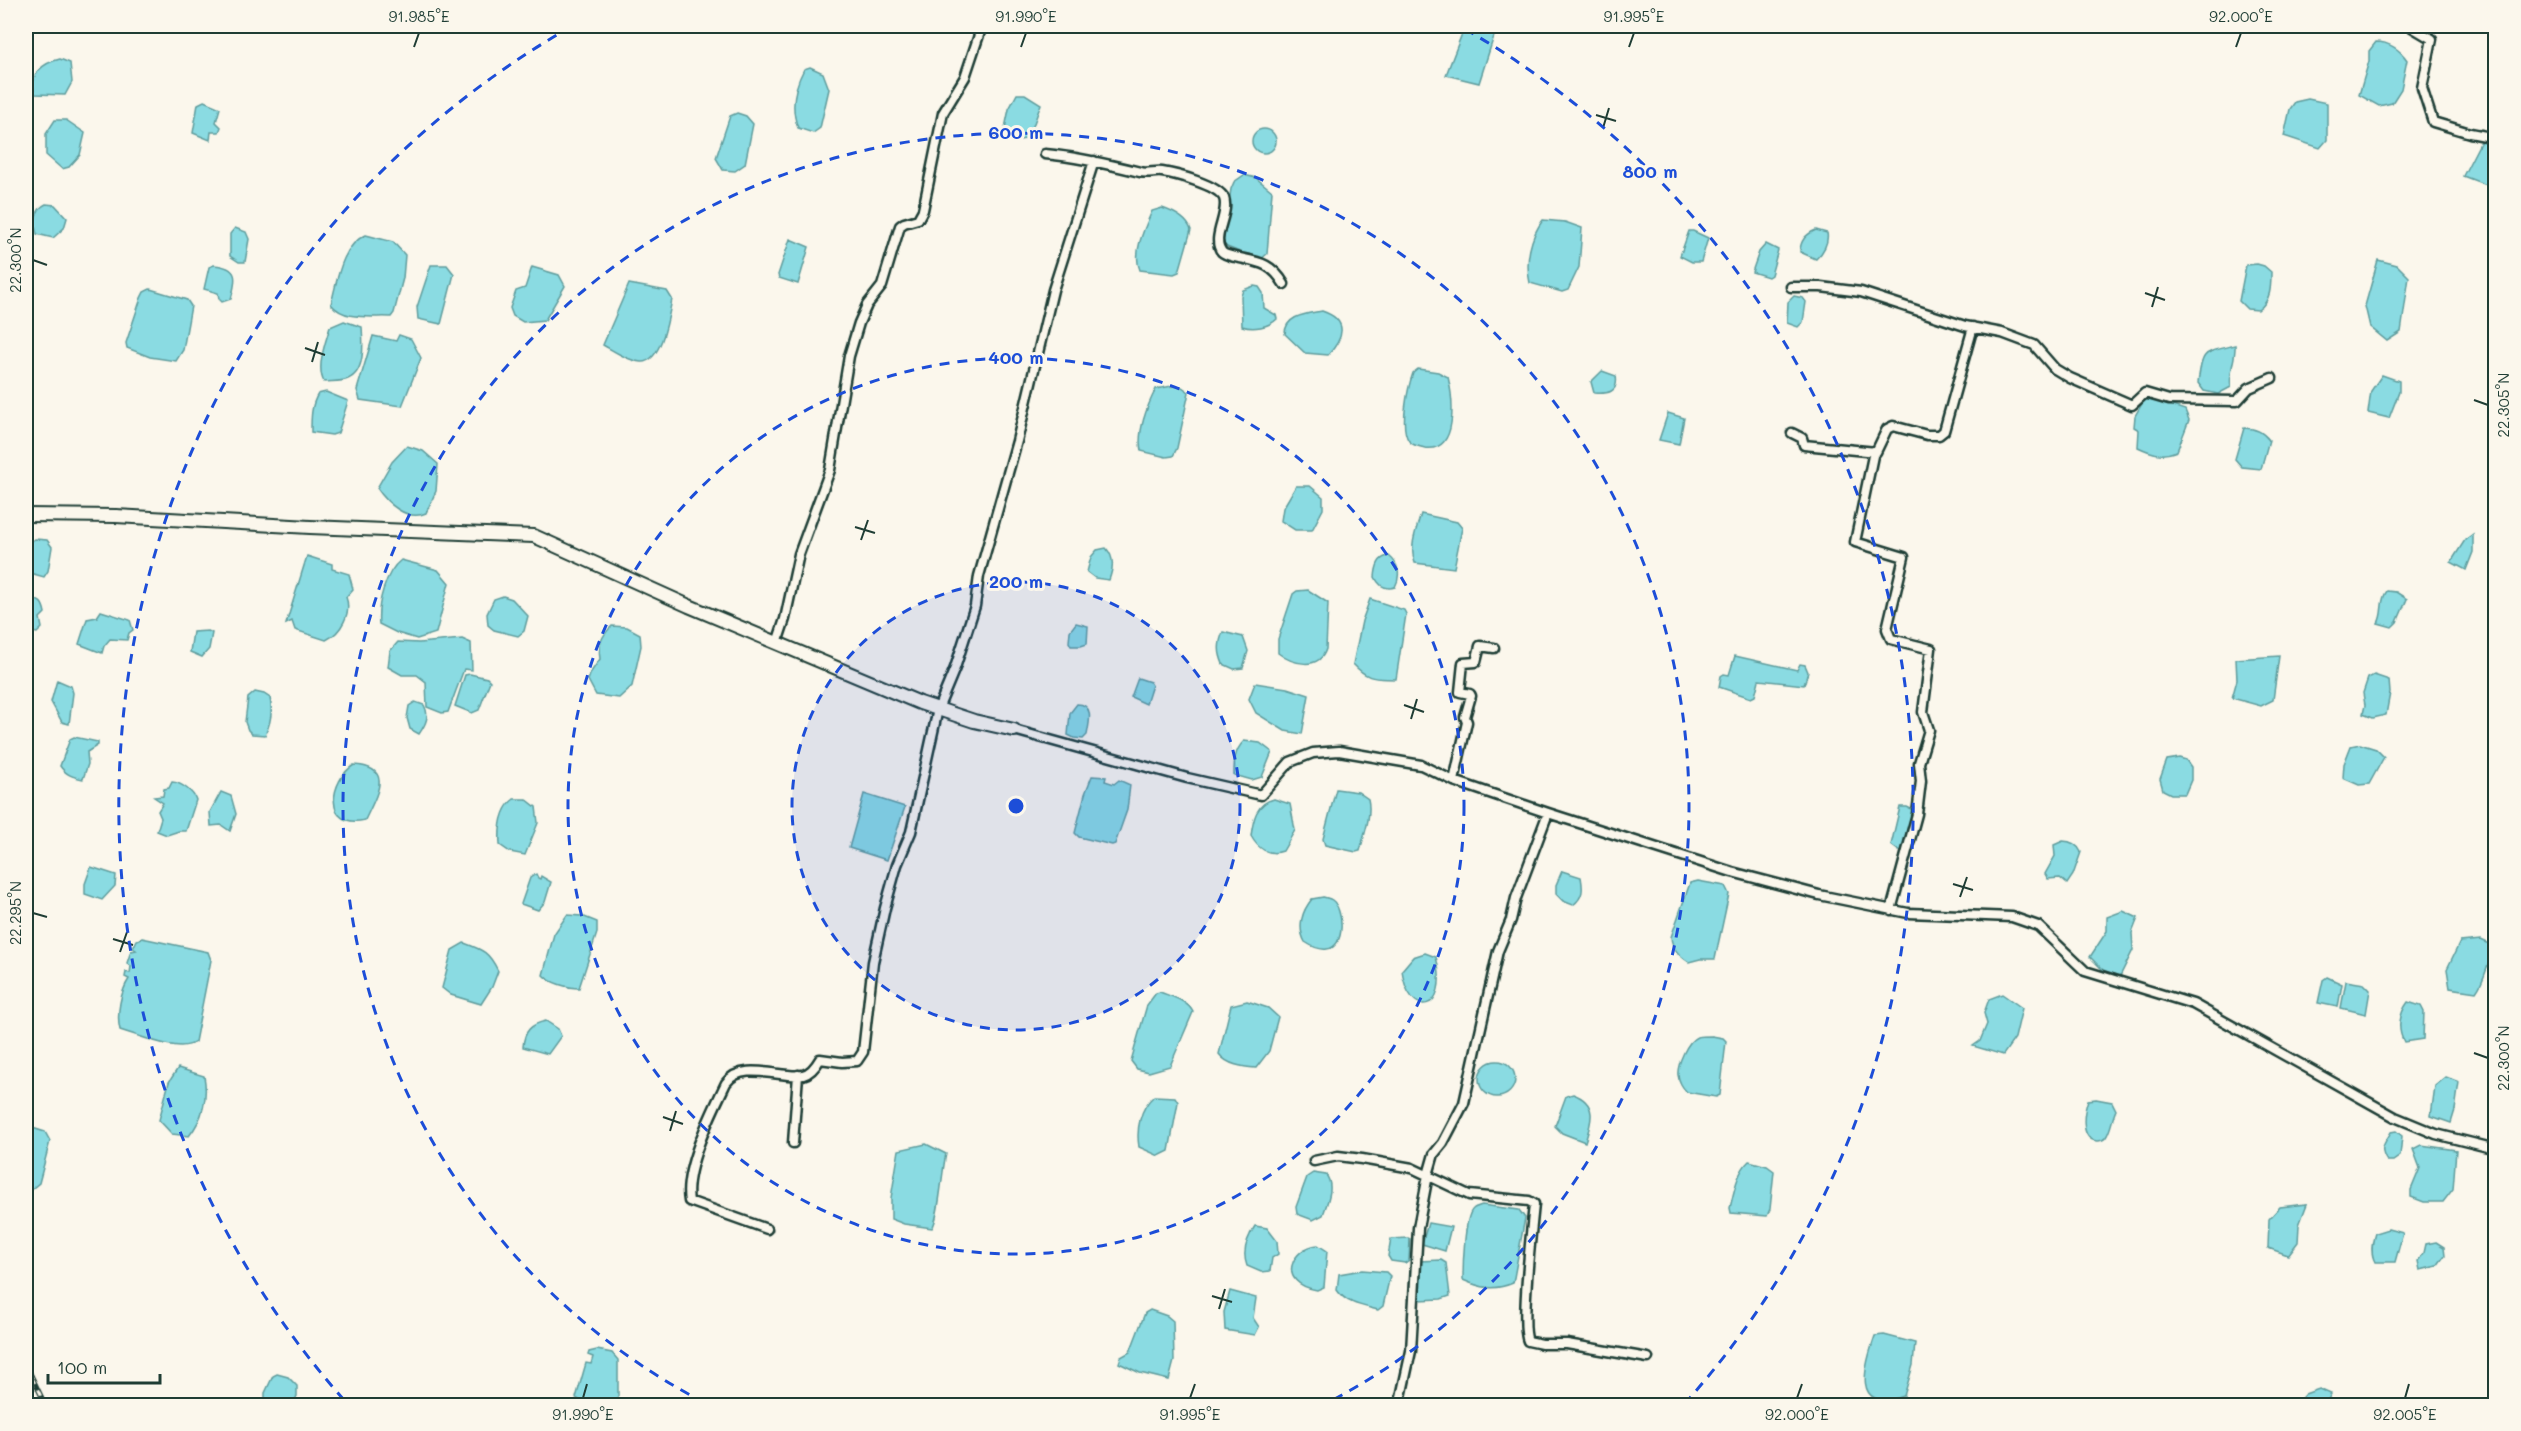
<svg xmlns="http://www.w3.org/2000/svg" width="2521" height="1431" font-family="Mali,sans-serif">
<rect width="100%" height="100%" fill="#fbf7ec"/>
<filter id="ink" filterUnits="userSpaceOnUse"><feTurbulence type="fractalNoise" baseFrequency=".0167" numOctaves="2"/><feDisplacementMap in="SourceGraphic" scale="12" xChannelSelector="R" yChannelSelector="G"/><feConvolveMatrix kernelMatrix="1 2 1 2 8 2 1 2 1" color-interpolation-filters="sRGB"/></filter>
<g filter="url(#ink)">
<path fill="#8adbe2" stroke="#5f9c9c" stroke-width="1.5" d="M1465,26L1495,33L1479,83L1446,75Z
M2376,42C2389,42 2400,50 2407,60L2401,89L2392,103L2379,106L2359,95L2369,61V51Z
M60,59L70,63L72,82L65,95L35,94C28,75 42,63 60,59Z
M810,67L823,73L829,89L820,128L813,133L798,128C790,107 794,88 804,69Z
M1017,94H1025L1041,104L1029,137C1020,143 1012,138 1004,133L1009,109Z
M2308,99L2327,103V140L2320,148L2284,136L2290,109L2295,102Z
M204,101L220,108L216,122L221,127L219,132H211L210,140L193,133L198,104Z
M737,113L746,116L753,124L745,164L735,171L723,170L716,158L730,116Z
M55,120H66L85,133L80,155L69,167L62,169L46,155V134Z
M1252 141a12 12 0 1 1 24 0a12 12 0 1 1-24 0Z
M2481,141L2490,142L2495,149V181L2489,186L2463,176Z
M1244,175L1256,178L1272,191L1267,254L1260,260L1227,247L1223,243L1231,189L1234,182Z
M46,204L55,205L67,218L64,228L53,238L37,234C33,223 35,209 46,204Z
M1162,208C1174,212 1187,218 1191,230L1179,272L1174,274L1140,270C1132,253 1145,227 1152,211Z
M1543,220L1565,222L1582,228L1579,267L1568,290L1562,292L1530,283C1525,262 1530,237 1543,220Z
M235,228L246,232L249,239L245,262H239L230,256V234Z
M1816,230L1827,233C1829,242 1823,253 1816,259L1800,252C1800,241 1806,234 1816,230Z
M1689,231H1693L1708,238L1701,262H1692L1680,256Z
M366,235L393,242L405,255L403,278L394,313L391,317C371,316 344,321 331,304C337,282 341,245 366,235Z
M790,239L809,247L798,284L779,278L778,275Z
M1766,244L1778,250L1771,275L1768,277L1752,272L1759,252Z
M2378,260L2397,265L2409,277L2401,332L2387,341L2370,327L2365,306Z
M2257,264L2264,266L2271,272C2271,287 2271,301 2258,310L2247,309L2239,301L2246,265Z
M214,265C239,267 237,278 231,299L222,302L219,299L218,293L204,289L209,267Z
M431,265H447L454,274L441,324L418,319L417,307Z
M532,267L559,275L565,286L545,320L523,322L513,316L510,308L516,291L525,288Z
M629,284L667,291L672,299C669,314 662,363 641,362C628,361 614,351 603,345Z
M1254,286L1259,287L1263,293L1264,308L1276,315L1277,319C1269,327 1253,330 1242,326L1241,296L1243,290Z
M150,289L187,300L191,306L183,350L176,361L150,357L127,348L126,343L141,298L144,292Z
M1794,296L1803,298L1806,302L1803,322L1798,327L1787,323L1788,302Z
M1322,311C1349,320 1344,338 1328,355L1305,353L1285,334C1285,315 1307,314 1322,311Z
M344,321L362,327C363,342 366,372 348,379C341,382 331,381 324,382C316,367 325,344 330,327Z
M399,335L411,339L421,358L402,406L360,400L357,390L373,336L396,341Z
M2235,345C2236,360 2228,371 2231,387L2218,394L2204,391L2198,383C2202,349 2204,353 2235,345Z
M1418,369L1438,372L1448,377C1453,398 1459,453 1425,448C1420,447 1412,445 1409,441C1399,428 1408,387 1413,373Z
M1602,371L1616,376C1619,393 1607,394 1594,393L1591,382Z
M2382,375L2399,381V392L2389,418L2368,413L2371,391Z
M1172,386L1182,387L1189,392L1177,448L1173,456L1166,457L1141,451C1137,432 1147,406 1156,389Z
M326,392L348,401L338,433L332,435L311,432C311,418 311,405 318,394Z
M2151,399L2185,410L2189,420L2177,451C2162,457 2153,454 2138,447L2139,430L2134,427L2135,416L2144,400Z
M1668,413L1684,418L1679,444L1659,440Z
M2244,428C2254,428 2263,432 2269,440L2261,469L2242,467L2235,459Z
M407,446L423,451L438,464L436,491L426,513C407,522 387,503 377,488L392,462Z
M1296,486H1310L1323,497V509L1312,530H1295L1281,521L1283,508Z
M1421,514L1457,522L1462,528L1454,568L1415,563C1409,547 1416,530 1421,514Z
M2473,534V552L2466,570L2451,562L2465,540Z
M35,539L47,540L52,547L48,571L44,577L26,572V543Z
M1106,548C1115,558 1113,569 1109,580L1095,578L1087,572L1091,557L1097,550Z
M307,556L332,564V569L349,574L353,589L346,597C352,613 341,633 326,640L295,630L292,621L286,624Z
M1389,556C1399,564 1401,576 1395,587C1385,590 1379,586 1375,577C1376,567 1378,557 1389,556Z
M401,560L438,570L449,583L436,633L417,639L397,633L379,624C377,605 385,572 401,560Z
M1308,590L1328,603L1326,649C1319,671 1292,664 1278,653V639L1293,594L1297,591Z
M2387,591L2396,592L2407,599L2397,622L2392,627L2378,623C2384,613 2379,601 2387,591Z
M503,596L512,599L528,616L524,631L518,636L494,630L488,625L487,614L494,599Z
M30,599C41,600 43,603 45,613L40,618L42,628L37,633L27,631L26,627V602Z
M1370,599L1404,610L1406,614L1396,679C1375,678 1369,681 1353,664L1362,621Z
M101,611L130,620L133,630L129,633L127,640L110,639L104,646L102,653L79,644L87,619L97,617Z
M1076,623L1088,626L1087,644L1081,646H1071L1069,642L1070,631Z
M612,626L627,627L640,634L641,646L632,686L619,698L596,695L588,680L591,672L600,659C598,646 601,636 612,626Z
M208,631L212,633L209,649L202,657L190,652L193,632Z
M1223,632L1243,637L1248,651L1243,668L1234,669L1223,664C1218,652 1218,644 1223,632Z
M462,639L471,643L472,670L464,669L448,712L442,713L427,707L426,682L417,675H402L388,667L390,651L398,642L419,643Z
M1735,656L1797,670L1800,664L1805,665L1808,672L1804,685L1759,680L1755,696L1751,698L1719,687L1721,676L1724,674L1729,675Z
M2279,656L2273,700L2261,706L2232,698L2237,680L2236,659Z
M470,674L487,678L490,681L479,710L472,713L455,706L465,675Z
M2374,675L2389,680L2390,693L2386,715L2373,718L2363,714L2365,705L2363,693L2368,678Z
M1138,678L1150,682L1152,685L1146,704L1131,697Z
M57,680L71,686L73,693L69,724L62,722L51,702Z
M1255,683L1287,688L1309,695L1302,734L1285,731L1256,713L1249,699Z
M255,692L264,694L270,698C273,712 271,723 265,735L252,734L248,730L245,722L248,698Z
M415,702L424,705C430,716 426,724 419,734L410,729L407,718L409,706Z
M1077,704C1095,704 1089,723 1087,735L1083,739L1074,738L1068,735L1070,713Z
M74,737L98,742V745L87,752L88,764L83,779C73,777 66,775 60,766L70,739Z
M1244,741L1260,743L1272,752L1262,777L1252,780L1234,775C1234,762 1234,751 1244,741Z
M2360,744L2376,749L2384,757L2369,784L2359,785L2343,778L2344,764L2351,746Z
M2179,758L2186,760L2191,767V780L2185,794H2171L2163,790L2160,779L2167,760Z
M354,765C395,767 376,796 365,820C323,830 329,780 354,765Z
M1092,776L1106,777L1105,781L1114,784L1119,780L1130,785L1127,810L1115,844L1112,845L1079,837L1075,833L1085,794Z
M172,782C180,782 194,792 196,800L186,831H179L167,835L157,831L161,818L158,811L163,803L154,797L163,796L164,789L169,788Z
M1336,789L1358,792L1368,799C1372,815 1364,835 1360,851L1356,852L1325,845L1323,839Z
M221,792L231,796L236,814L230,831L221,825L211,826L210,812Z
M864,794L905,807L887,860L849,848Z
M514,799H526L536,807L538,823L525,855L510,852L500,845C499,829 500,809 514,799Z
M1274,799L1290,804L1295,830L1283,851C1269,856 1258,849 1251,836C1253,820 1256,803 1274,799Z
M1900,807H1907L1915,811L1905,850L1899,851L1891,845Z
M2063,841C2071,841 2077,844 2081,852L2073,875L2067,884L2060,878L2048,879L2045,874L2055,856L2054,845Z
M91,867L116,875L115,886L102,900L85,894V884Z
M1562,871L1581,877C1583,888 1584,897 1573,905L1563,901L1556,894V885Z
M536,874L538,878L540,879L541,876L551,882L545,902L538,910L521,904L530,878Z
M1698,881L1725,886L1729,894L1715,959H1700L1689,962C1679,956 1672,949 1671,937L1690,883Z
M1323,897C1326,898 1329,898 1332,900C1344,909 1346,947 1327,949C1320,950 1311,946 1305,942C1297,927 1302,911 1312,899Z
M2123,911L2138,918L2132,933L2133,950L2120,976L2103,970L2090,957L2107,931V917Z
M567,915L582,916L597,922V933L579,988C568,988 550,983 543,975L554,934Z
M142,938L208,952L211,960L195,1042C180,1054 138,1035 120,1030C116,1014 121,991 129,979L125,977L126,972L130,973L131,966L127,963L131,951L136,950L133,948L137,940Z
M2481,940L2492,945C2492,956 2483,983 2476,992L2450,988L2447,969L2460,942Z
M464,943C483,950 489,952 498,971L492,987L481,1004L451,995L442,988L452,950Z
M1425,953L1436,957C1451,1013 1408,1021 1402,970L1413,957Z
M2327,977L2342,984L2338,1007L2318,1003L2323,980Z
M2346,981L2364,984L2370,990L2366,1014L2341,1008Z
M1160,992C1172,997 1187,1000 1193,1012L1170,1066L1149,1072L1137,1069L1131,1061L1147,1005L1156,993Z
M2002,994L2022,1008L2015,1038L2003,1055L1973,1046L1980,1041L1987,1024L1984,1013L1989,999Z
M1247,1001L1268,1008L1278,1017L1269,1051L1256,1068C1243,1067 1227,1065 1219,1054L1231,1005Z
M2408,1002L2421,1006L2424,1012L2423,1039L2404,1042C2397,1029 2399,1014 2408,1002Z
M546,1021L558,1029L561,1036L548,1054L523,1047C524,1031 531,1024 546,1021Z
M1712,1036L1723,1038L1726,1041L1720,1095L1716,1097L1687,1092C1682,1087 1679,1082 1678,1075C1677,1065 1687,1041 1697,1037C1701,1036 1707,1036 1712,1036Z
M1479 1079a18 18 0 1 1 36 0a18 18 0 1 1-36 0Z
M178,1068L204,1076C208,1097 203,1119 189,1136L172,1134L159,1120L169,1082Z
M2446,1077L2459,1082L2455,1110L2451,1123L2431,1116L2435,1086Z
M1573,1094C1598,1103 1592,1121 1585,1142L1562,1133L1555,1126L1566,1096Z
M1154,1096L1175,1097L1178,1102L1169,1151L1159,1156L1139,1147C1136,1129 1140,1108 1154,1096Z
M2096,1099L2112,1102L2116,1110C2112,1118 2111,1130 2106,1137C2104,1140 2101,1141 2097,1141C2079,1139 2084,1111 2088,1100Z
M26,1126L45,1132L50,1141L39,1183L28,1192H26Z
M2396,1131L2402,1136L2400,1156L2393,1161H2387C2378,1148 2385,1143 2391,1132Z
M926,1144L946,1154C942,1169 939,1220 932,1228L904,1224L891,1219V1198L899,1150Z
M2421,1145L2456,1150L2453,1189L2443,1202H2424L2411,1197V1190L2420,1168L2413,1149Z
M1749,1161L1767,1166L1774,1171L1770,1209L1767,1216L1731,1213L1730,1208C1734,1192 1737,1172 1749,1161Z
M1313,1173L1326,1175C1335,1186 1327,1203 1323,1215L1313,1220L1297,1214L1296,1207L1307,1177Z
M2307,1204L2299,1225L2298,1242L2288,1255L2268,1248L2269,1219L2280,1207Z
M1482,1205L1519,1210L1525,1218L1513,1283C1494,1291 1481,1288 1463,1280C1463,1267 1464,1217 1473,1209C1475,1207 1479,1206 1482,1205Z
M1428,1223L1451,1227L1445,1251L1422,1244Z
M1255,1226L1267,1228L1277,1241L1278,1254L1272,1258L1270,1271L1261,1272L1247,1266C1242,1253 1247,1238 1255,1226Z
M2388,1229L2403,1233L2395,1262H2375C2370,1253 2372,1243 2375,1233Z
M1408,1238L1410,1239L1409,1260L1405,1263L1391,1261L1388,1256L1391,1239Z
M2436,1242L2444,1247L2445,1255L2437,1266L2420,1270L2418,1261L2424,1253L2426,1244Z
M1318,1245L1327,1251L1324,1287L1317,1290C1275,1283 1292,1247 1318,1245Z
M1441,1260L1446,1263L1450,1296L1441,1299L1419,1300L1417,1272L1419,1261Z
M1362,1270L1386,1272L1390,1276L1383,1306L1378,1310C1363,1306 1346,1304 1337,1290L1339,1274Z
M1230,1291L1256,1298L1253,1318L1259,1327L1255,1335L1225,1330L1224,1312Z
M1150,1310L1167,1316L1173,1321L1174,1361L1169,1380L1140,1373L1119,1363L1121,1357L1130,1352L1145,1313Z
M1884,1335L1915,1343L1913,1365L1904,1396C1850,1414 1865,1365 1875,1336Z
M597,1350L612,1353L618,1360V1401L614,1405L581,1401L576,1398L586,1363L591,1364L593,1357L588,1355L589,1352Z
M277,1374L288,1377L297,1386V1396L292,1405H265V1393L273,1376Z
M2319,1389L2331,1394L2325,1405H2295L2305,1394Z"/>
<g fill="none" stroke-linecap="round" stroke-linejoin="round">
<g stroke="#1f3d34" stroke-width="13">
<path id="street" d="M2410,26L2432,39L2422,88L2433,122L2470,133L2496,138
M1045,154C1078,157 1108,164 1140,172C1147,174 1155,171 1162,172C1176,174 1218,185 1224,198C1230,214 1210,238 1222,252C1225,255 1231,256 1235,257C1258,262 1271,262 1284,284
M1791,287H1821L1861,292L1965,326L2002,333L2034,345L2055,369L2070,378L2132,405L2145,393L2169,400L2237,401L2249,388L2272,378
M1792,433L1802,438L1804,445L1876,452L1887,429L1893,426L1927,435H1939L1944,431L1973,327
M1874,451L1855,542L1904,557L1887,629L1891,639L1931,649L1923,712L1929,730L1919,763L1921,781L1917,814L1891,910
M777,643L785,619L799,554L830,470L849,356L859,323L867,305L882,286L900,226L904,223L918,219L923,210L943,113L965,77L982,26
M1014,730L1187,778L1261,795L1290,762L1313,753L1339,751L1421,765L1454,781L1548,813L1732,872L1819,895L1908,913L2012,917L2038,926L2085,971L2193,1004L2395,1117L2436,1134L2496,1149
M1454,781L1467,722L1465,717L1471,696L1470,694L1460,692L1463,663L1476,662L1480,646L1494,648
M793,1143L798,1075
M1314,1161L1338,1156L1362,1159L1412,1168L1469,1195L1529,1201L1534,1204C1532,1227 1520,1325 1528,1341L1542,1344H1567L1648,1358
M767,1229L689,1201C683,1170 712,1112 726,1083C742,1060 782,1079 803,1075C811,1073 816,1066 820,1059L842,1062L857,1061L863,1052L873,962L885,908L897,865L911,832L938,709L955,668L975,606L979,576L1017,441L1053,290L1094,161
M1399,1406L1411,1351L1418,1228L1428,1175L1434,1154L1443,1143L1464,1103L1498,951L1511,920L1516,898L1548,813"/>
</g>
<g stroke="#1f3d34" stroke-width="16">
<path id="secondary" d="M26,515L116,516L310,527L534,536L689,606L920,703L974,721L1014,730"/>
</g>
<use href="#street" stroke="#fbf7ec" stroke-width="8"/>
<use href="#secondary" stroke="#fbf7ec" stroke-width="12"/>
<g stroke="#1f3d34" stroke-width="4.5">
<path id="rail" d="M26,1364L46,1406"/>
</g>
<use href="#rail" stroke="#fbf7ec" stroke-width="2" stroke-dasharray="7" stroke-linecap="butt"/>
</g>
</g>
<path fill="none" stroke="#1f3d34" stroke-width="2" d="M414,47L419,33M1021,47L1026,33M1629,47L1634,33M2236,47L2241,33M1596,115L1616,121M1603,128L1609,108M33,260L47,265M2145,293L2165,300M2152,307L2158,287M305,348L325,355M312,362L318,342M2474,400L2488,405M855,527L875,533M861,540L868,520M1404,705L1424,712M1411,719L1417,699M1953,884L1973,890M1960,897L1967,877M33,913L47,917M113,939L133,945M120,952L127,932M2474,1053L2488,1058M663,1117L683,1124M670,1131L676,1111M1212,1296L1232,1302M1219,1309L1225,1289M583,1398L587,1384M1190,1398L1195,1384M1797,1398L1802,1384M2405,1398L2409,1384"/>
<circle cx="1016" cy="806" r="224" fill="#1d4ed8" fill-opacity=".12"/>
<g fill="none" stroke="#1d4ed8" stroke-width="3" stroke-dasharray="10 8">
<circle cx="1016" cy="806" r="224"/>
<circle cx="1016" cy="806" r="448"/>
<path d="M705 1403A673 673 0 1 1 1327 1403"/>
<path d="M344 1400A897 897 0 0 1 567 29M1465 29A897 897 0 0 1 1688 1400"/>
</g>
<circle cx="1016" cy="806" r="9" fill="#1d4ed8" stroke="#fbf7ec" stroke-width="3"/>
<g font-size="18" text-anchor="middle" font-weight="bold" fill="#1d4ed8" stroke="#fbf7ec" stroke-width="6" stroke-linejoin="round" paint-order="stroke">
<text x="1016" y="139">600 m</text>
<text x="1650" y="178">800 m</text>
<text x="1016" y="364">400 m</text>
<text x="1016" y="588">200 m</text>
</g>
<rect width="2521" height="1431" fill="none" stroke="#fbf7ec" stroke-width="66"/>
<path d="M48 1374v9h112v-9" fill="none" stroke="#1f3d34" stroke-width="3"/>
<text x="57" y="1374" font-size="18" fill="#1f3d34" stroke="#fbf7ec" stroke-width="4.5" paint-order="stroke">100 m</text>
<rect x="33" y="33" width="2455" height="1365" fill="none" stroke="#1f3d34" stroke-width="2"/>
<g font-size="15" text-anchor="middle" fill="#1f3d34">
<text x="419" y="22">91.985°E</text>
<text x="1026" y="22">91.990°E</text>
<text x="1634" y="22">91.995°E</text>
<text x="2241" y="22">92.000°E</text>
<text transform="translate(16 260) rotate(-90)" y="5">22.300°N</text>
<text transform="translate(2504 405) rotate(-90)" y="5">22.305°N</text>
<text transform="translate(16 913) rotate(-90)" y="5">22.295°N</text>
<text transform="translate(2504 1058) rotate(-90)" y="5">22.300°N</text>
<text x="583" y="1420">91.990°E</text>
<text x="1190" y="1420">91.995°E</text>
<text x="1797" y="1420">92.000°E</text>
<text x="2405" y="1420">92.005°E</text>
</g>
</svg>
